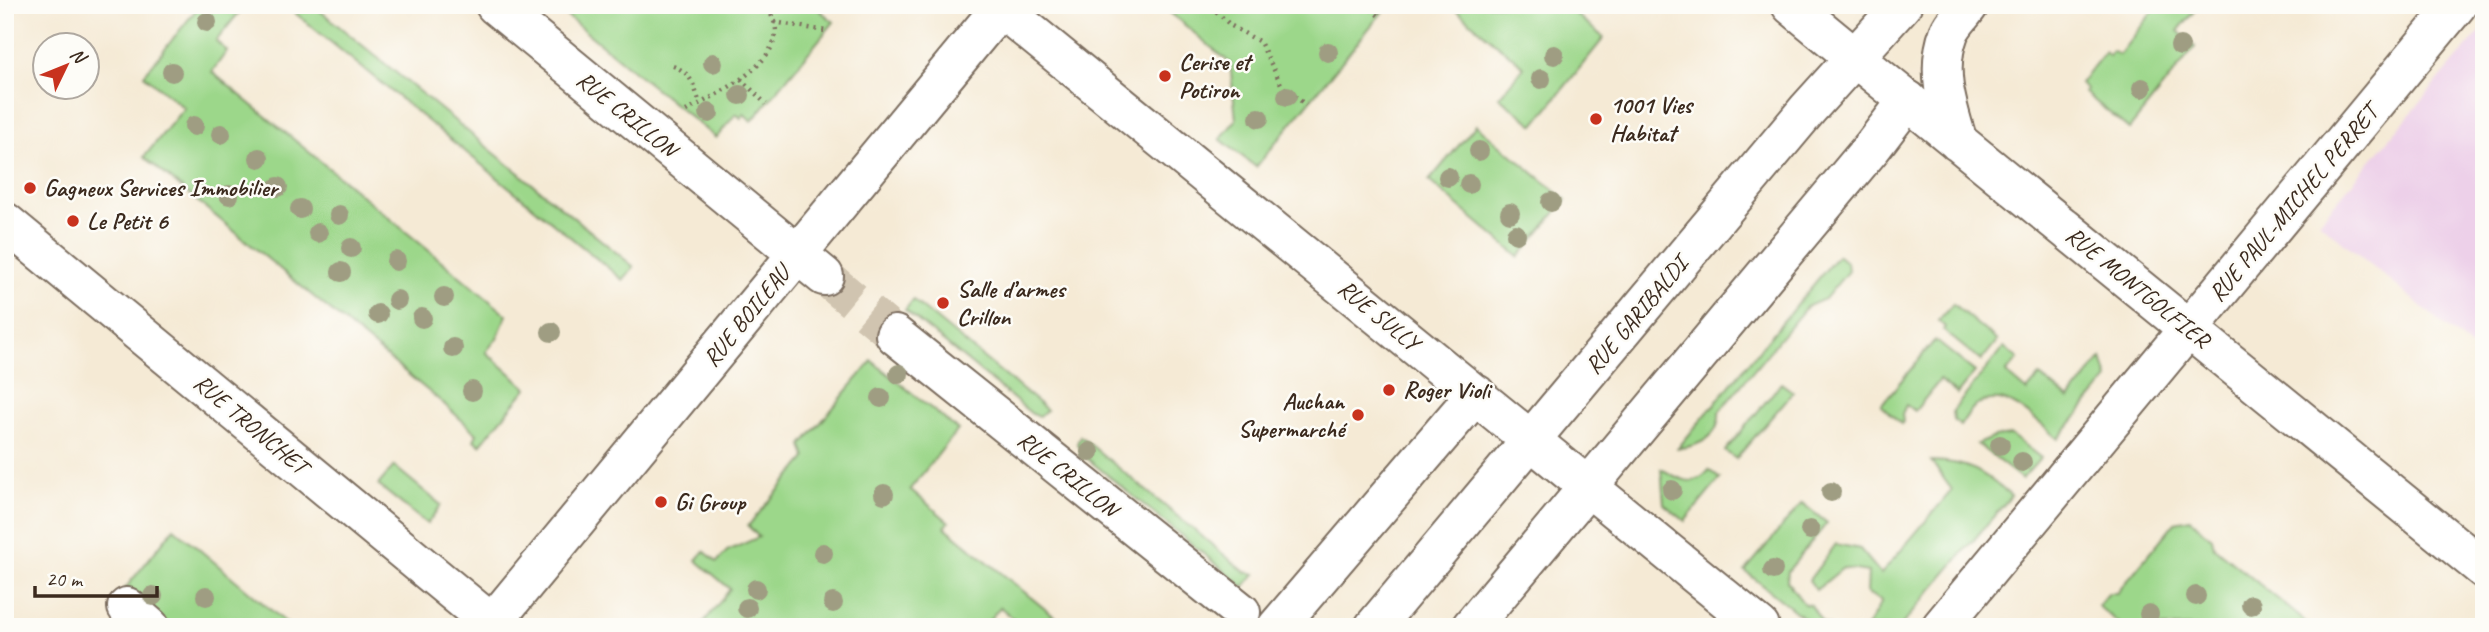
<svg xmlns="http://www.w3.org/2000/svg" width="2489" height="632" font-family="Caveat,sans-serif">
<rect width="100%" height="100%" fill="#fdfcf7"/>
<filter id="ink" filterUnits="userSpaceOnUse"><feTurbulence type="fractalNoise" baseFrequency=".0143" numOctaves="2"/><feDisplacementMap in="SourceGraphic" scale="14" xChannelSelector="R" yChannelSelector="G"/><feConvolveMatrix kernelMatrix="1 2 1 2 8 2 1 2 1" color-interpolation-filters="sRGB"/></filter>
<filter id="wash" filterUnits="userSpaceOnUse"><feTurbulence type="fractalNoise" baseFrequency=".00686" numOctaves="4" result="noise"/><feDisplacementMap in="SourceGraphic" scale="28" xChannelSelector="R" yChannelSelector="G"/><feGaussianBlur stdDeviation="1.57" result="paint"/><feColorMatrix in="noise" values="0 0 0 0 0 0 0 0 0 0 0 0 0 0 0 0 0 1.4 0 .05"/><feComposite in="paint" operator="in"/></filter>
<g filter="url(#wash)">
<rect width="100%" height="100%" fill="#f5ead5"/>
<path fill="#edd0e9" d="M2484,27V358L2319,222Z"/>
<path fill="#9cd78a" stroke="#6c8054" stroke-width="2" d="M200,5H245L216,41L227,51L212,72L507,315L497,338L486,352L527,388L480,445L474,440L477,434L444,404L144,157L184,108L144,75Z
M291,5H313L634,267L623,280L289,8Z
M553,5H813L834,22L752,121L744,114L741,118L736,114L716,138Z
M1161,5H1388L1256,167L1220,139L1236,120L1230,63Z
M1450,5H1565L1604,38L1534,125L1499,97L1524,67Z
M2158,5H2199L2178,31L2195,47L2129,129L2084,92L2087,89L2080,83L2105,52L2109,56L2113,51L2119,55Z
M1476,125L1566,200L1519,257L1429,181Z
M1838,255L1847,263L1848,271L1825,299L1806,307L1719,412C1721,436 1699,447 1678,448Z
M913,300L1047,410L1039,416L1032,414L905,310Z
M1953,304L1997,341L1981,361L1943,330L1945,327L1938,321Z
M1935,340L1975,372L1957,394L1940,380L1915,411L1906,405L1902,414L1903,422L1901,424L1881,405Z
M2004,347L2018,359L2006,373L2027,391L2040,376L2069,399L2102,358L2108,379L2058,439C2036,421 2003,383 1973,408C1968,413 1964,420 1960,426L1954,420L1953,411Z
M872,361L958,430L910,489L949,522L945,527L1067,627H1023L1000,607L984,627H700L730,589L696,560L704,551L717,562L727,551L759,537L748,526L806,458L802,445Z
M1781,383L1793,392L1736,459L1725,451Z
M2011,435L2041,458L2022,479L1977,444L1994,437Z
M1080,436L1245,572L1255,574L1244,587L1083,455L1077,444Z
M1931,461C1970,462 1983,472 2011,496L1900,627H1867L1882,601L1867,593L1868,572L1843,568L1816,590L1809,580L1836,544L1860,549L1881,574L1952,490Z
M394,466L441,505L427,524L378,485Z
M1661,469C1680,478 1693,490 1709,470L1720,479L1685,521L1664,504Z
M1802,503L1827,523L1788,571L1787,581L1804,604L1811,605L1822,623L1831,627H1815L1745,571Z
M2190,519L2212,538L2214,547L2312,627H2123L2098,606L2109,593H2117L2175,522Z
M174,528L291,627H170L124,590Z"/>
</g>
<g filter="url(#ink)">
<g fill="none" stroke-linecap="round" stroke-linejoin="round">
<path stroke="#d0c4b0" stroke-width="38" stroke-dasharray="38 19" stroke-linecap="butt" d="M824,276L895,335"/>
<g stroke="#7c6d5e" stroke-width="42">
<path id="minor" d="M495,5L824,276
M997,5L1760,627
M1791,5L1854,57
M5,222L496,627
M895,335L1241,612
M127,607L150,627
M489,627L1003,5
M1277,627L1476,394
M1471,627L1873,146L1908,100
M1941,627L2457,5"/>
</g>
<g stroke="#7c6d5e" stroke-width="42">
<path id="major" d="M1854,57L2484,569
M1958,142C1947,106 1935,70 1949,33C1953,23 1963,14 1969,5
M1374,627L1808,109L1902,5"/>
</g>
<path stroke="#7c6d5e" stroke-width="4.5" stroke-dasharray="2 5" stroke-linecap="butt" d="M1214,5L1217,12L1230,25L1260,42L1282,86L1306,105
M1366,5L1379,16
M774,22L826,31
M673,66C692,73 694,86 700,104
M741,79L766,104
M686,111C715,95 774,68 776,31C776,23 770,13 767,5"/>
<use href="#minor" stroke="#fff" stroke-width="38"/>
<use href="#major" stroke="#fff" stroke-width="38"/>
</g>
<g fill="#9f9d82">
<circle cx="207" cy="22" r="10"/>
<circle cx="2180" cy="46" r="10"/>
<circle cx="1328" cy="52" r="10"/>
<circle cx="1554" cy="55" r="10"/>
<circle cx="713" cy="63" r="10"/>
<circle cx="172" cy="72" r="10"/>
<circle cx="1541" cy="79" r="10"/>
<circle cx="2142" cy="88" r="10"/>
<circle cx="740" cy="95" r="10"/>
<circle cx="1287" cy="96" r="10"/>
<circle cx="709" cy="113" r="10"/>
<circle cx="1259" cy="118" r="10"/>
<circle cx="194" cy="126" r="10"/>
<circle cx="221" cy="134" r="10"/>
<circle cx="1479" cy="151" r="10"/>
<circle cx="259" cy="158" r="10"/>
<circle cx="1448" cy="177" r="10"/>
<circle cx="1469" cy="184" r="10"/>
<circle cx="278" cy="187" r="10"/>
<circle cx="229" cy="195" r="10"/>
<circle cx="1551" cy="202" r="10"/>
<circle cx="300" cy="209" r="10"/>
<circle cx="1510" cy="213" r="10"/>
<circle cx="339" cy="215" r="10"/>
<circle cx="318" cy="233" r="10"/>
<circle cx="1516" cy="234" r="10"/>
<circle cx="351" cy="248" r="10"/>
<circle cx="396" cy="261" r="10"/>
<circle cx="341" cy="272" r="10"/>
<circle cx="444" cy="297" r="10"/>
<circle cx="397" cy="300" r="10"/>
<circle cx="378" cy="314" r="10"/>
<circle cx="422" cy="318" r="10"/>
<circle cx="551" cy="332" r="10"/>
<circle cx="453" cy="348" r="10"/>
<circle cx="899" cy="374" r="10"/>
<circle cx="472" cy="391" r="10"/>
<circle cx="881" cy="398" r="10"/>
<circle cx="2000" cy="445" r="10"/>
<circle cx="1090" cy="452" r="10"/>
<circle cx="2022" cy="462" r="10"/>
<circle cx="1672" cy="490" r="10"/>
<circle cx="1831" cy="492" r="10"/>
<circle cx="884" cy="494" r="10"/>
<circle cx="1810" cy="530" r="10"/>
<circle cx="823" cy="553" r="10"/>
<circle cx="1773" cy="570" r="10"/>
<circle cx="756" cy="589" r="10"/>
<circle cx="153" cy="596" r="10"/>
<circle cx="206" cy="596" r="10"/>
<circle cx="2196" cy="596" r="10"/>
<circle cx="833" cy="603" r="10"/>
<circle cx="2251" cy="605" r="10"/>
<circle cx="747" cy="608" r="10"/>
<circle cx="2149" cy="614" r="10"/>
</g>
</g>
<g fill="#c8321e" stroke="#fdfcf7" stroke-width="2.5">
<circle cx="1165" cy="76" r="7"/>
<circle cx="1596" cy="119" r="7"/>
<circle cx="30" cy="188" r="7"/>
<circle cx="73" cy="221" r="7"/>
<circle cx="943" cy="303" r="7"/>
<circle cx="1389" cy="390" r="7"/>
<circle cx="1358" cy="415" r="7"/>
<circle cx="661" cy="502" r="7"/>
</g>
<g text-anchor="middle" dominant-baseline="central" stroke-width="5" stroke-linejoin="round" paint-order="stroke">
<g font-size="24" font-weight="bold" fill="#3b2a1e" stroke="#fdfcf7" text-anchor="start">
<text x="1179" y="62">Cerise et<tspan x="1179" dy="28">Potiron</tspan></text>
<text x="1610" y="105">1001 Vies<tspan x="1610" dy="28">Habitat</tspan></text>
<text x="44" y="188">Gagneux Services Immobilier</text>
<text x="87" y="221">Le Petit 6</text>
<text x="957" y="289">Salle d’armes<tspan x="957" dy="28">Crillon</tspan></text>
<text x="1403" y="390">Roger Violi</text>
<text x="1344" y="401" text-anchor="end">Auchan<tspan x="1344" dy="28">Supermarché</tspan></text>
<text x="675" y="502">Gi Group</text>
</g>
<g font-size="24" fill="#3b2a1e" stroke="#fdfcf7">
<text transform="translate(627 114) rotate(39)">RUE CRILLON</text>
<text transform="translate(2293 203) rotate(-50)">RUE PAUL-MICHEL PERRET</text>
<text transform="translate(2138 287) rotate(39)">RUE MONTGOLFIER</text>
<text transform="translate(1379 315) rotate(39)">RUE SULLY</text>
<text transform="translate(1636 315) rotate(-50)">RUE GARIBALDI</text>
<text transform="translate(746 316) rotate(-51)">RUE BOILEAU</text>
<text transform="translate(251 424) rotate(40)">RUE TRONCHET</text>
<text transform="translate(1068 474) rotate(39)">RUE CRILLON</text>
</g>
</g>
<rect width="2489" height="632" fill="none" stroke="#fdfcf7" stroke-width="28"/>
<g transform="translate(66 66) rotate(47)"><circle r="33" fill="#fdfcf7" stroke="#afa8a0" stroke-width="2"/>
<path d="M0-5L12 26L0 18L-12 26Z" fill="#c8321e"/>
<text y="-10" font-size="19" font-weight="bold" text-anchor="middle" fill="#3b2a1e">N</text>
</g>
<path d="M35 586v10h122v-10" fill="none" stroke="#3b2a1e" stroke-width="3.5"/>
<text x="46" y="586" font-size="21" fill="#3b2a1e" stroke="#fdfcf7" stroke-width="5" paint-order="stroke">20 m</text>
</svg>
